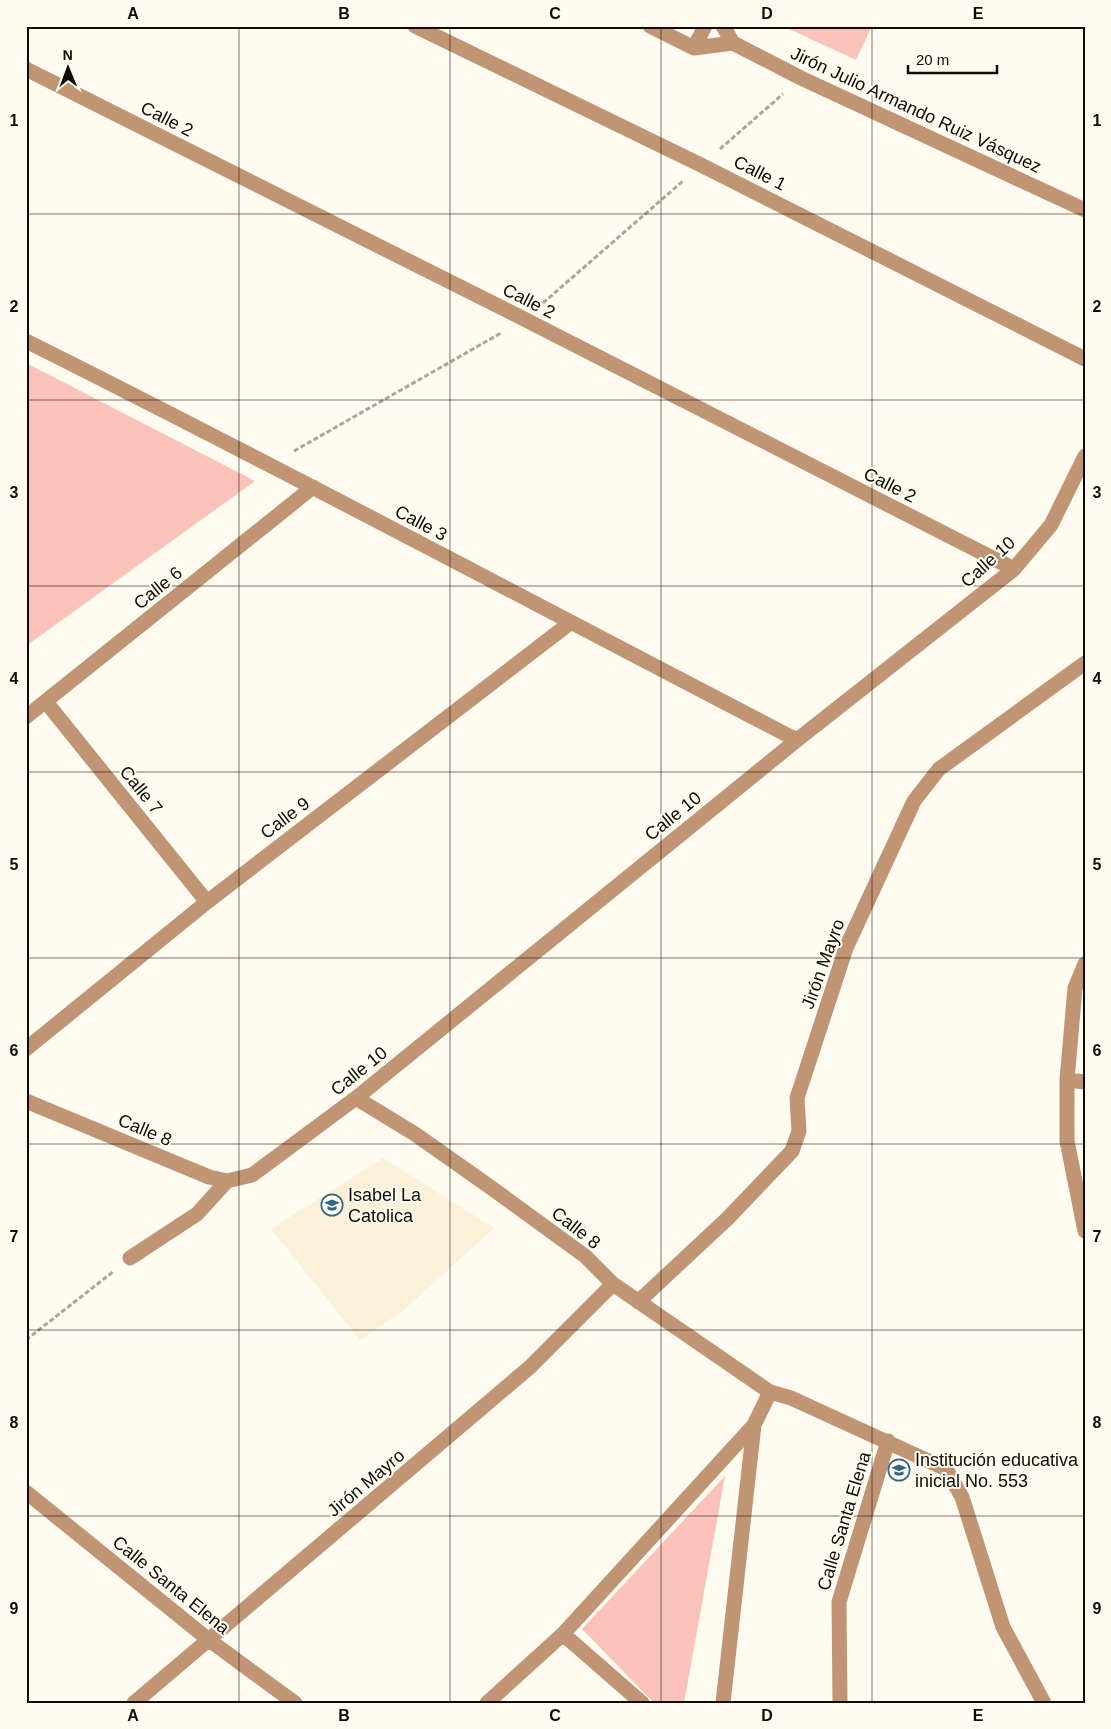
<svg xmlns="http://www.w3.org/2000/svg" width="1111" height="1729" font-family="Arial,sans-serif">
<rect width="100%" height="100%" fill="#fffbf1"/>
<path fill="#fbf1d9" d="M383,1158L494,1228L405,1309L360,1340L271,1229Z"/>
<path fill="#fac2b8" d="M783,26H872L856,60Z
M26,363L255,481L26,646Z
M725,1476L684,1703H654L582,1629Z"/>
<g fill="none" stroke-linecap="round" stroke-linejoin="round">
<path stroke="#aaa69e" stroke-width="3" stroke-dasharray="5 2.5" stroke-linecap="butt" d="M720,149L783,94
M543,303L683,181
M294,451L501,333
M26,1340L114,1271"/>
<path stroke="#c19574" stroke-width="15" d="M415,26L701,165L1085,359
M650,26L694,48L733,43
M723,26L733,43L801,78L1085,210
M694,48L705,26
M26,69L524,319L1014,569
M26,341C285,470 540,607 797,740
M46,702L207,902
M26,717L313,487
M1085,964L1075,988L1067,1080V1141L1085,1231
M26,1049L207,902L570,623
M1067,1080L1085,1082
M356,1098L415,1134L493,1189L585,1256L613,1284L770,1392L791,1398L946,1469L962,1497L1003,1627L1044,1703
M26,1101L209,1177L227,1181L252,1175L356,1098L797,740L1014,569L1051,525L1085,456
M130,1258L197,1214L227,1181
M638,1302L727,1219L792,1151L799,1131L797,1098L846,948L914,801L939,769L1085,663
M26,1492L209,1640L295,1703
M563,1634L642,1703
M134,1703L530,1367L613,1284
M487,1703L563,1634L754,1425
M723,1703L754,1425L770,1392
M840,1703L839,1602L888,1441"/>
</g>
<path fill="none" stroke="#0f0c07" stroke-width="1" stroke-opacity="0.55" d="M239,26V1703M450,26V1703M661,26V1703M872,26V1703M26,214H1085M26,400H1085M26,586H1085M26,772H1085M26,958H1085M26,1144H1085M26,1330H1085M26,1516H1085"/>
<defs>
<g id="school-ring" transform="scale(1.125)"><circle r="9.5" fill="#fffbf1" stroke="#306782" stroke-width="1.5"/><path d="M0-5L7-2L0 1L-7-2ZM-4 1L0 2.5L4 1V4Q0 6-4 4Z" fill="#306782"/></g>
</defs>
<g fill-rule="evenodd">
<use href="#school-ring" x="332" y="1205"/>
<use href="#school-ring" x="899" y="1470"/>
</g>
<g text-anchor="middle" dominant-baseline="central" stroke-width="4" stroke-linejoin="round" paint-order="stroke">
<g font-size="18" fill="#0f0c07" stroke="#fffbf1">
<text transform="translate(916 110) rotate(25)">Jirón Julio Armando Ruiz Vásquez</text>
<text transform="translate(167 119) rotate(27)">Calle 2</text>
<text transform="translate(760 173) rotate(27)">Calle 1</text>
<text transform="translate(529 301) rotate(27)">Calle 2</text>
<text transform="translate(890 485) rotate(27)">Calle 2</text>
<text transform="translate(421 523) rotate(28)">Calle 3</text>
<text transform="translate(988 562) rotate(-42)">Calle 10</text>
<text transform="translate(158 588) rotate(-39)">Calle 6</text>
<text transform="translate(141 790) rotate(51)">Calle 7</text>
<text transform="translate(673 816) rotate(-39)">Calle 10</text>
<text transform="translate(285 818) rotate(-37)">Calle 9</text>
<text transform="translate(823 964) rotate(-70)">Jirón Mayro</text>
<text transform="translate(359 1071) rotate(-39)">Calle 10</text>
<text transform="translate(145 1130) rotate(23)">Calle 8</text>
<text transform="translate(576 1228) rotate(38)">Calle 8</text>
<text transform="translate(366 1483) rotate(-40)">Jirón Mayro</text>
<text transform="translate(844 1521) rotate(-73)">Calle Santa Elena</text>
<text transform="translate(171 1585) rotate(39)">Calle Santa Elena</text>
</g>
<g font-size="18" fill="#0f0c07" stroke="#fffbf1" text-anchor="start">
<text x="348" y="1195">Isabel La<tspan x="348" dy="21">Catolica</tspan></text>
<text x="915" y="1460">Institución educativa<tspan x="915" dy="21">inicial No. 553</tspan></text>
</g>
</g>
<rect width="1111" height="1729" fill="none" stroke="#fffbf1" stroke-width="55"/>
<g transform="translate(68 68) rotate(359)" stroke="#fffbf1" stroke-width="4" paint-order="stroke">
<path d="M0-4L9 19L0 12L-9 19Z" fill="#0f0c07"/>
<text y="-8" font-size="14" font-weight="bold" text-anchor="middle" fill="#0f0c07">N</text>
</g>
<path d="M908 65v8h89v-8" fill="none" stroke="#0f0c07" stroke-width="2.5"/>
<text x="916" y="65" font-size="15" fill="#0f0c07" stroke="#fffbf1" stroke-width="4" paint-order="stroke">20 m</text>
<rect x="28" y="28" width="1056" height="1674" fill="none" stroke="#0f0c07" stroke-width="2"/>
<g font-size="16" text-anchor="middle" font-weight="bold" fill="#0f0c07">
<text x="133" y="19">A</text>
<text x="344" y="19">B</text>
<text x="555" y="19">C</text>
<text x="767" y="19">D</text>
<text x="978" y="19">E</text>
<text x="14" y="126">1</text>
<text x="1097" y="126">1</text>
<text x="14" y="312">2</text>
<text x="1097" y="312">2</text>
<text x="14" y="498">3</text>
<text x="1097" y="498">3</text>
<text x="14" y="684">4</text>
<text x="1097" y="684">4</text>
<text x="14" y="870">5</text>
<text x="1097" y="870">5</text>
<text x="14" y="1056">6</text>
<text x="1097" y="1056">6</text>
<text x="14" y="1242">7</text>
<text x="1097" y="1242">7</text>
<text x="14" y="1428">8</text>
<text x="1097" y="1428">8</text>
<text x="14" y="1614">9</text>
<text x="1097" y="1614">9</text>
<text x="133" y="1721">A</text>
<text x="344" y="1721">B</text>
<text x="555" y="1721">C</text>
<text x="767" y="1721">D</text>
<text x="978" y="1721">E</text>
</g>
</svg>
